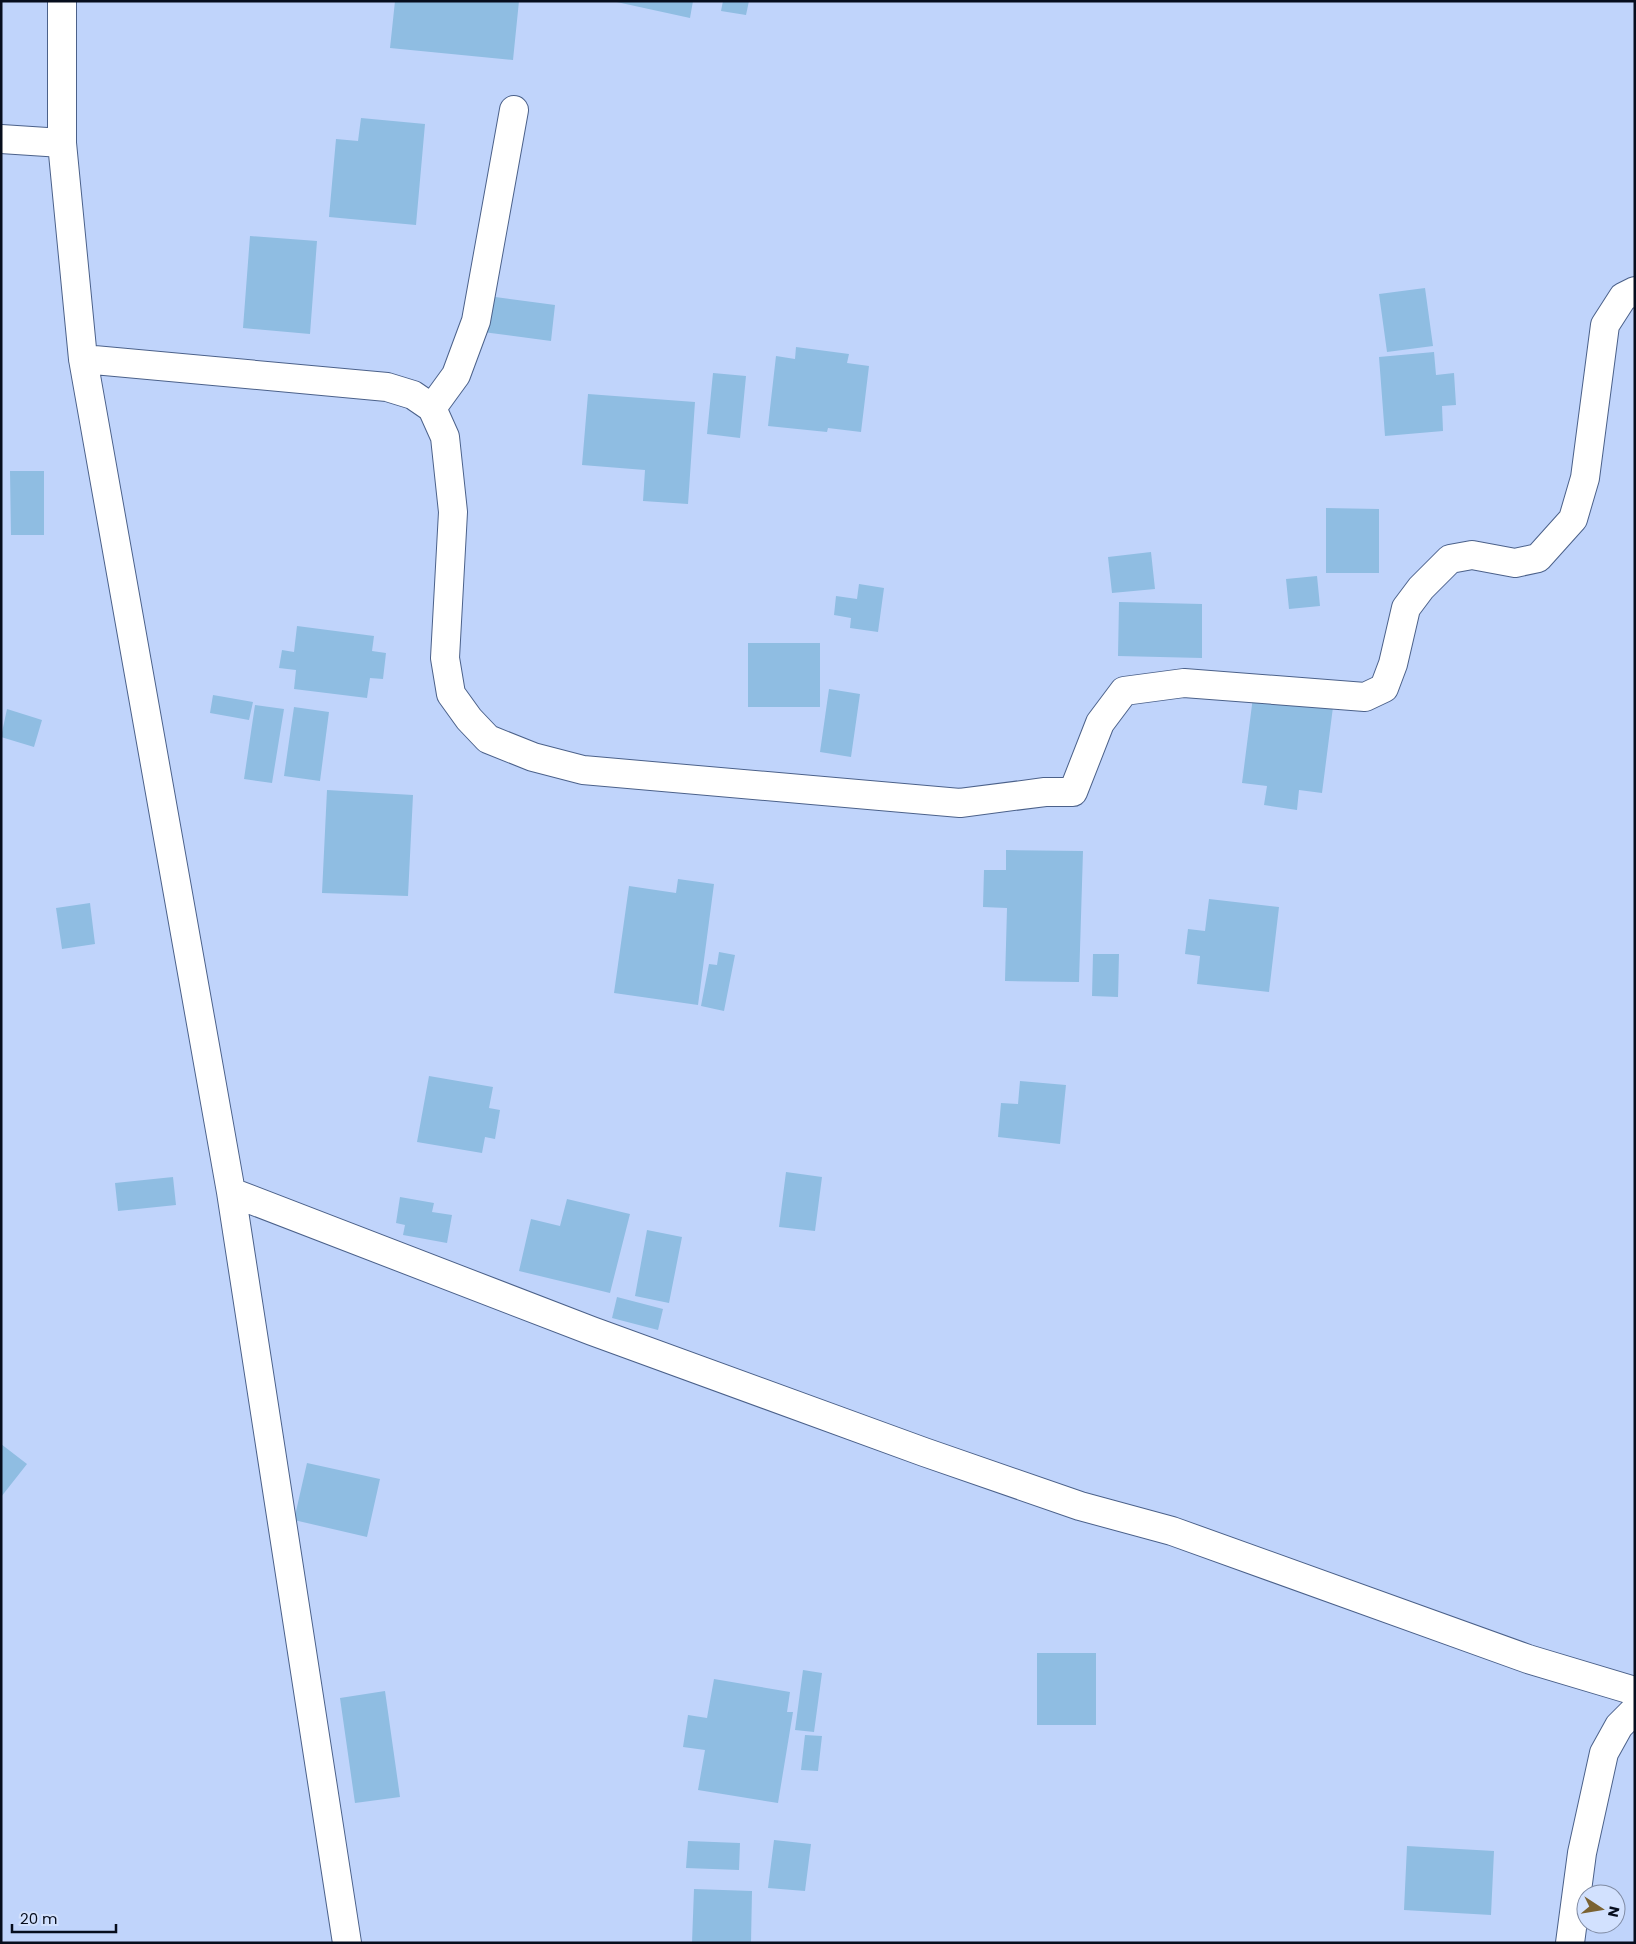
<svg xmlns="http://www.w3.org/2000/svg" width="1636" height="1944" font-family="Poppins,sans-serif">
<rect width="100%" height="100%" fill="#c0d4fb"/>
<path fill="#8fbde2" d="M395,1H519L513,60L390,48Z
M612,1H693L690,18Z
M723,1H749L746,15L721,11Z
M361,118L425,124L416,225L329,217L336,139L358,141Z
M250,236L317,241L310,334L243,328Z
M1425,288L1433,346L1387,352L1379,294Z
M488,296L555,305L551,341L483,332Z
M796,347L849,354L847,363L869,366L861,432L828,428L827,432L768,426L776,356L795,359Z
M1434,352L1436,375L1454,373L1456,405L1442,406L1443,431L1385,436L1379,357Z
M713,373L746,376L740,438L707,434Z
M588,394L695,402L688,504L643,501L645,470L582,465Z
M10,471H44V535H11Z
M1326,508L1379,509V573H1326Z
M1151,552L1155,589L1112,593L1108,557Z
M1317,576L1320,606L1289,609L1286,579Z
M859,584L884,588L878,632L850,628L851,618L834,615L836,596L857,599Z
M1119,602L1202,604V658L1118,656Z
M297,626L374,636L372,651L386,653L383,679L370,678L367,698L294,689L296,670L279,668L282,650L294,652Z
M748,643H820V707H748Z
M829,689L860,694L851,757L820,752Z
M213,695L253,702L249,720L210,713Z
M1253,697L1333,707L1322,793L1299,790L1297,810L1264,805L1267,786L1242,783Z
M255,705L284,709L272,783L244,779Z
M294,707L329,712L320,781L284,776Z
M7,709L42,720L34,747L1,737Z
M327,790L413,795L408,896L322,893Z
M1006,850L1083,851L1079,982L1005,981L1007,908L983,907L984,870H1006Z
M678,879L714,884L698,1005L614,993L629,886L676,893Z
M1209,899L1279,907L1269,992L1197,984L1200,956L1185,954L1188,929L1205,931Z
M90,903L95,944L62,949L56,908Z
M719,952L735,955L724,1011L701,1006L709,964L717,965Z
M1093,954H1119L1118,997L1092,996Z
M429,1076L493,1087L489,1108L500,1110L495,1139L485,1137L482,1153L417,1142Z
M1020,1081L1066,1085L1060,1144L998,1137L1001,1103L1018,1104Z
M786,1172L822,1177L815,1231L779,1227Z
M173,1177L176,1205L118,1211L115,1183Z
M400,1197L434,1203L432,1212L452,1215L447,1243L403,1235L405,1225L396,1223Z
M567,1199L630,1214L610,1293L519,1271L531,1219L560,1226Z
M647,1230L682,1237L669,1303L635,1296Z
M617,1297L663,1309L658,1330L612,1318Z
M1,1444L27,1464L1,1497Z
M307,1463L380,1479L367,1537L294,1520Z
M1037,1653H1096V1725H1037Z
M803,1670L822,1673L814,1732L795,1730Z
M714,1679L790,1692L787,1712H793L778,1803L698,1790L705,1750L683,1747L688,1715L707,1718Z
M385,1691L400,1797L355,1803L340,1698Z
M805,1735L822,1736L818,1771L801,1770Z
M774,1840L811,1844L805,1891L768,1888Z
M688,1841L740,1843L739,1870L686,1868Z
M1407,1846L1494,1851L1491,1915L1404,1910Z
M694,1889L752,1891L751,1943H692Z"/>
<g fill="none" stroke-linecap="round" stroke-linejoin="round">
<g stroke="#4b618a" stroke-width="30">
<path id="minor" d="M62,1V143L83,359L231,1192L347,1943
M1,139L62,143
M83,359L387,387L413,395L432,408L445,437L453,512L445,658L451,694L469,719L488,739L533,757L583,770L960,803L1045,792H1073L1100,723L1124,691L1184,683L1365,697L1384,688L1393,664L1406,608L1421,588L1450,559L1472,555L1515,563L1538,558L1573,519L1585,478L1605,325L1623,297L1635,291
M432,408L456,375L476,321L514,110
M231,1192L592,1331L924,1452L1080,1506L1172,1531L1528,1659L1635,1691
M1570,1943L1582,1853L1604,1753L1619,1726L1635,1710"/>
</g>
<use href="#minor" stroke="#fff" stroke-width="28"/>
</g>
<rect width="1636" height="1944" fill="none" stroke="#060d1d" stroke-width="5"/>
<g transform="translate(1601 1909) rotate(102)"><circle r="24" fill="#d2e1fe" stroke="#808ca4"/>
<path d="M0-4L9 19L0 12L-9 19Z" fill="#7a6232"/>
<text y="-8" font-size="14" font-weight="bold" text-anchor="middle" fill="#060d1d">N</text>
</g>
<path d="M12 1924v8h104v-8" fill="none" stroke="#060d1d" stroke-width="2.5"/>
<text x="20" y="1924" font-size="15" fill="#060d1d" stroke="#d2e1fe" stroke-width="4" paint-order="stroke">20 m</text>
</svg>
